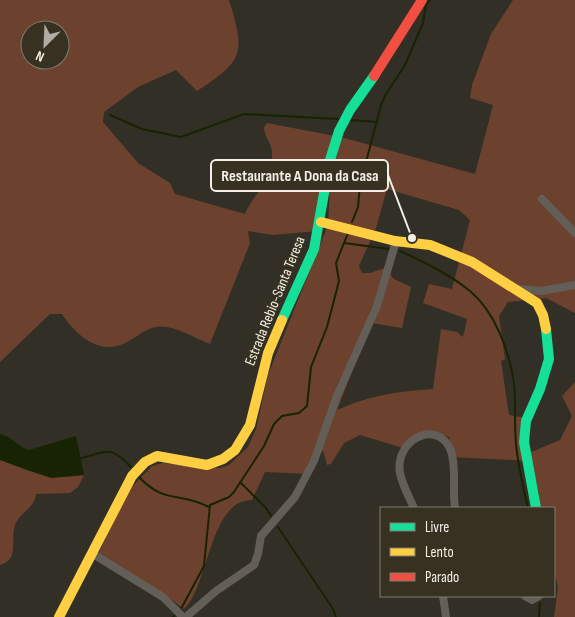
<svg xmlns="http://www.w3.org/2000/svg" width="575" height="617" font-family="'Sofia Sans Condensed',sans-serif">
<rect width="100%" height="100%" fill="#322f26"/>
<path fill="#6c422e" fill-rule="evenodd" d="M0,0H229C246,54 243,61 197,91L176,70L138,87L104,112L103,122L138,163L170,183L175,194L245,214C255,190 272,185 272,153C272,143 264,137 264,127L267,123L335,136L319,231L273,235L248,231L250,243L210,344C193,338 174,324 156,327C144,329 136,338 125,343C99,356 75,334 62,314H50L0,362ZM30,30H60V60H30Z
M513,0H575V313L546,298L508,302L499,316L505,359L501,361L509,415L526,418L529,453L560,440L572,416L562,396L575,382V617H554L558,587L554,570V508H540L538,488L531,461L452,457L449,437C433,431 412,431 403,448L360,435L344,443L331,464L327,465L323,450L308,474L265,472L252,500C209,500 209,586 184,609L156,588L98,555L127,492L152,466L163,463L220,468L229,465L248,447L256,429L268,375L328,225L330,185L341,137L475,174L493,105L470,98L472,85L491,34ZM387,189L459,210L470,220L452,289L429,284L423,303L467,319L463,337L457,332L441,329L433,389C399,391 367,396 337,410L371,323L402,328L411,287L394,279L385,268L370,273H362L359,266L376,228Z
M0,460C34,473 47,480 84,475L78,487L70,493L36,494C35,508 20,512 15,525C10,541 20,559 0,565Z"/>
<path fill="#172303" d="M0,434C13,437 19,448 29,450L76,436L84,475L51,478L0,460Z"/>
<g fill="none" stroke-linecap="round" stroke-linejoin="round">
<path stroke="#172303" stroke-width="2" d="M110,115L142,129L181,137L244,114L338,119
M350,120L378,122
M352,222L358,207L360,185L381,105L386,94L405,65L423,23L426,5L430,0
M344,243L389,249
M400,251C424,262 449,274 470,291C495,312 509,350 514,383C516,403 514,424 516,444C518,466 523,487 528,508
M78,459C106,452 110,444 131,467
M139,477C164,504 181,492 209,507
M240,482L266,508L271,516
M278,527L333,609L336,617
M182,607L204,566L210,505L229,497L234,492L264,446L274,424L282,416L299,413L307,406L311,367L327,327L339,281L336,263L348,233
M173,617L174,616
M539,617L540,603"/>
<path stroke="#635e57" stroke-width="8" d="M542,199L575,233
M519,289L541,291L575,285
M414,508C409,497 402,484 400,473C394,440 438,417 451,451C457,469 452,490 455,508
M93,554L163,597L183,617
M443,596L446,617
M525,596L532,600L539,596
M186,617L216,591L254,565L258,554L261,536L295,497L314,461L337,396L377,306L396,241"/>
<path stroke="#16e098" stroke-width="10" d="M282,320L314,249L330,160L339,131L350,110L374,76
M536,508L524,442L526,421L540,389L549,359L546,329"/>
<path stroke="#ffcf43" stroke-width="10" d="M321,222L395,241L430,245L472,262L537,303L543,315L546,329
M59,617L132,476L145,462L157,456L207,465L223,459L235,450L250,425L268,353L282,320"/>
<path stroke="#f24e42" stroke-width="10" d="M374,76L422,0"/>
</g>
<g text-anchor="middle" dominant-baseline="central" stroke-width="4" stroke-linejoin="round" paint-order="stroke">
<g font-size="15" fill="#f3efe6" stroke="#373121">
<text transform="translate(275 301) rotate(-68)">Estrada Rebio-Santa Teresa</text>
</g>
</g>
<path fill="none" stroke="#f3efe6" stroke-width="2" d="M412 238L388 175"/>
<circle fill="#f3efe6" stroke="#373121" stroke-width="2" cx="412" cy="238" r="5"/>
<rect fill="#373121" stroke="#f3efe6" stroke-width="2" x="211" y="160" width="177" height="31" rx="5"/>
<g font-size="16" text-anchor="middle" font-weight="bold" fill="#f3efe6">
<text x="300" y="181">Restaurante A Dona da Casa</text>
</g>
<rect x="380" y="507" width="175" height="90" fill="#373121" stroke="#827d70"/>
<rect x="390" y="523" width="25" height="8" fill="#16e098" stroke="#827d70"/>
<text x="425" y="532" font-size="15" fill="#f3efe6">Livre</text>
<rect x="390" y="548" width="25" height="8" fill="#ffcf43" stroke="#827d70"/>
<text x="425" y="557" font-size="15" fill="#f3efe6">Lento</text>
<rect x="390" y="573" width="25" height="8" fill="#f24e42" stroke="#827d70"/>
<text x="425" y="582" font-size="15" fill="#f3efe6">Parado</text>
<g transform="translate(45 45) rotate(204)"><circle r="24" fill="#373121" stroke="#827d70"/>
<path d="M0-4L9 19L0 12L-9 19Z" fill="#afaca3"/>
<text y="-8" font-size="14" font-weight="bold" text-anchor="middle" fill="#f3efe6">N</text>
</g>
</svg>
